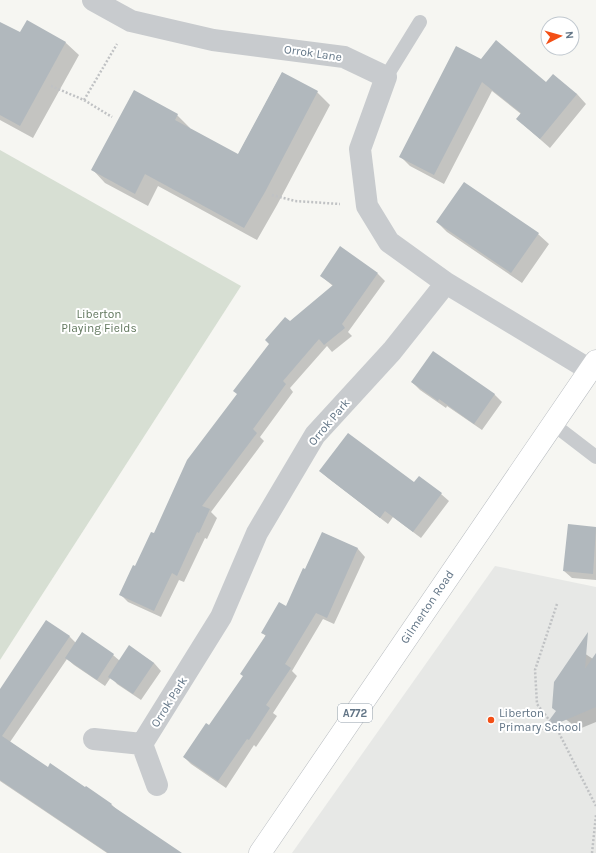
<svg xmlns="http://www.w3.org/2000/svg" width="596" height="853" font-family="Karla,sans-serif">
<rect width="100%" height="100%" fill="#f6f6f2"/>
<path fill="#e7e8e6" d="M495,566L596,587V853H292Z"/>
<path fill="#d7dfd3" d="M0,150L241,286L0,660Z"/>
<path fill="#0003" d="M27,22L66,43L79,55L33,138L0,120V23L20,34Z
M481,60L577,94L586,104L550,148L517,119L521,114L492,91L444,184L410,166L400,156Z
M282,73L317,92L330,105L277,205L257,240L158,186L148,206L105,183L93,170L177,115L190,128L189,129L238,155Z
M437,222L538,234L549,244L522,283L447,232Z
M378,274L385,281L348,332L352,336L332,352L327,346L290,388L293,392L260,437L264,441L211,512L217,518L207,539L205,538L184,582L179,580L161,617L128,602L120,594L154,535L238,394L290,322L333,286L321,276Z
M412,382L494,394L502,402L482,430L447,406L446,408L420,390Z
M320,471L414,483L441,494L449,501L421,538L393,517L388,524L328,478Z
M569,525L596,528V580L572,578L564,571Z
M323,533L358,549L365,557L334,624L323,619L292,671L297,676L273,713L277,716L256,747L254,745L226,788L191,764L184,757L210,726L244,676L266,636L262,633L287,608Z
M46,621L70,637L76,643L113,655L120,661L130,647L154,663L161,671L141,700L117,684L111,677L105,686L74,665L67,659L10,742L48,768L86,789V788L112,805L119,812L180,853H107L0,781V691Z
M578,649L593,659L596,655V722L579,729L564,718Z"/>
<path fill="#b1b8bd" d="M27,20L66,42L20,126L0,115V22L20,32Z
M496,40L546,82L553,74L577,94L540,139L516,119L521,113L482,82L434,175L399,157L456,46L481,59Z
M282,72L318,91L265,192L244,228L145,174L135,194L91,170L134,90L178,114L175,120L238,154Z
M464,182L539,233L511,273L436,222Z
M340,246L378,273L342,324L345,328L324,345L319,339L283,381L286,384L253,429L257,433L202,506L210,509L199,533L197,532L177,576L172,573L154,611L119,595L133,565L135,566L151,532L154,533L187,460L237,394L233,391L269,344L265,340L285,317L290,321L333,285L320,276Z
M433,351L495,394L474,424L439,399L438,401L411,382Z
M348,433L414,482L419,476L442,493L413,532L385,511L380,518L319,471Z
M568,524L596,527L593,574L563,571Z
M322,532L358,548L327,618L316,613L285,664L291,668L266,705L270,708L249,740L247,739L218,781L183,757L206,723L209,725L243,676L240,674L266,635L261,633L279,602L286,606L303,568L305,569Z
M46,620L70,636L2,736L48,767L50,763L85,787L86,786L112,804L111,805L182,853H108L0,780V689Z
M82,632L114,654L97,680L65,658Z
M588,632L585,669L596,653V707L542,730L556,711L552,708L554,682Z
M129,645L154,663L133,694L108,677Z"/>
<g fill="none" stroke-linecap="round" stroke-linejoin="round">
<g stroke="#b8bcc0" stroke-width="23">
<path id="primary" d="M260,853L596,361"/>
</g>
<path stroke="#c0c2c4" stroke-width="2.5" stroke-dasharray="2 2" stroke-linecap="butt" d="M51,86L84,100L112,117
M84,100L117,44
M272,195L295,201L340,204
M557,604L535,670L537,704L559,733L596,806
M592,853L596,815"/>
<path stroke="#c8cbce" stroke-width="14" d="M386,77L420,22
M553,424L596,457"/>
<path stroke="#c8cbce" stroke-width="22" d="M93,0L131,21L213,40L344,57L386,77L360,149L367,206L389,242L446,283
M94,739L142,744L157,785
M142,744L221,617L257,533L315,435L392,351L446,283L590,370"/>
<use href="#primary" stroke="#fff" stroke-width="22"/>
</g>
<circle fill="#f34f15" stroke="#fff" stroke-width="1.5" cx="491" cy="720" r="4"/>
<g text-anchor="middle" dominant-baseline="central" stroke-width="4" stroke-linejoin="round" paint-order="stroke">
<rect fill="#fff" stroke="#919eaa" stroke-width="1" x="338" y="704" width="34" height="18" rx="3"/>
<g font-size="11" font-weight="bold" fill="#627586">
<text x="355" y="713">A772</text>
</g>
<g font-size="12" fill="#627586" stroke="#fff">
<text transform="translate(313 53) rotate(8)">Orrok Lane</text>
<text transform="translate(329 422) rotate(-50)">Orrok Park</text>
<text transform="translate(427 607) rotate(-56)">Gilmerton Road</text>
<text transform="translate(169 702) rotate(-58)">Orrok Park</text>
</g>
<g font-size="12" fill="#62785e" stroke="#fff">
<text x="99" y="314">Liberton<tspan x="99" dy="14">Playing Fields</tspan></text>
</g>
<g font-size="12" fill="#627586" stroke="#fff" text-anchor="start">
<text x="499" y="713">Liberton<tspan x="499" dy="14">Primary School</tspan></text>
</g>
</g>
<g transform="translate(560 36) rotate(84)"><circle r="19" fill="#ffffff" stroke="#c0c8cf"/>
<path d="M0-3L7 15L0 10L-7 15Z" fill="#f34f15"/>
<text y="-6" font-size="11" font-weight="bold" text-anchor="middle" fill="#627586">N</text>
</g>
</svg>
